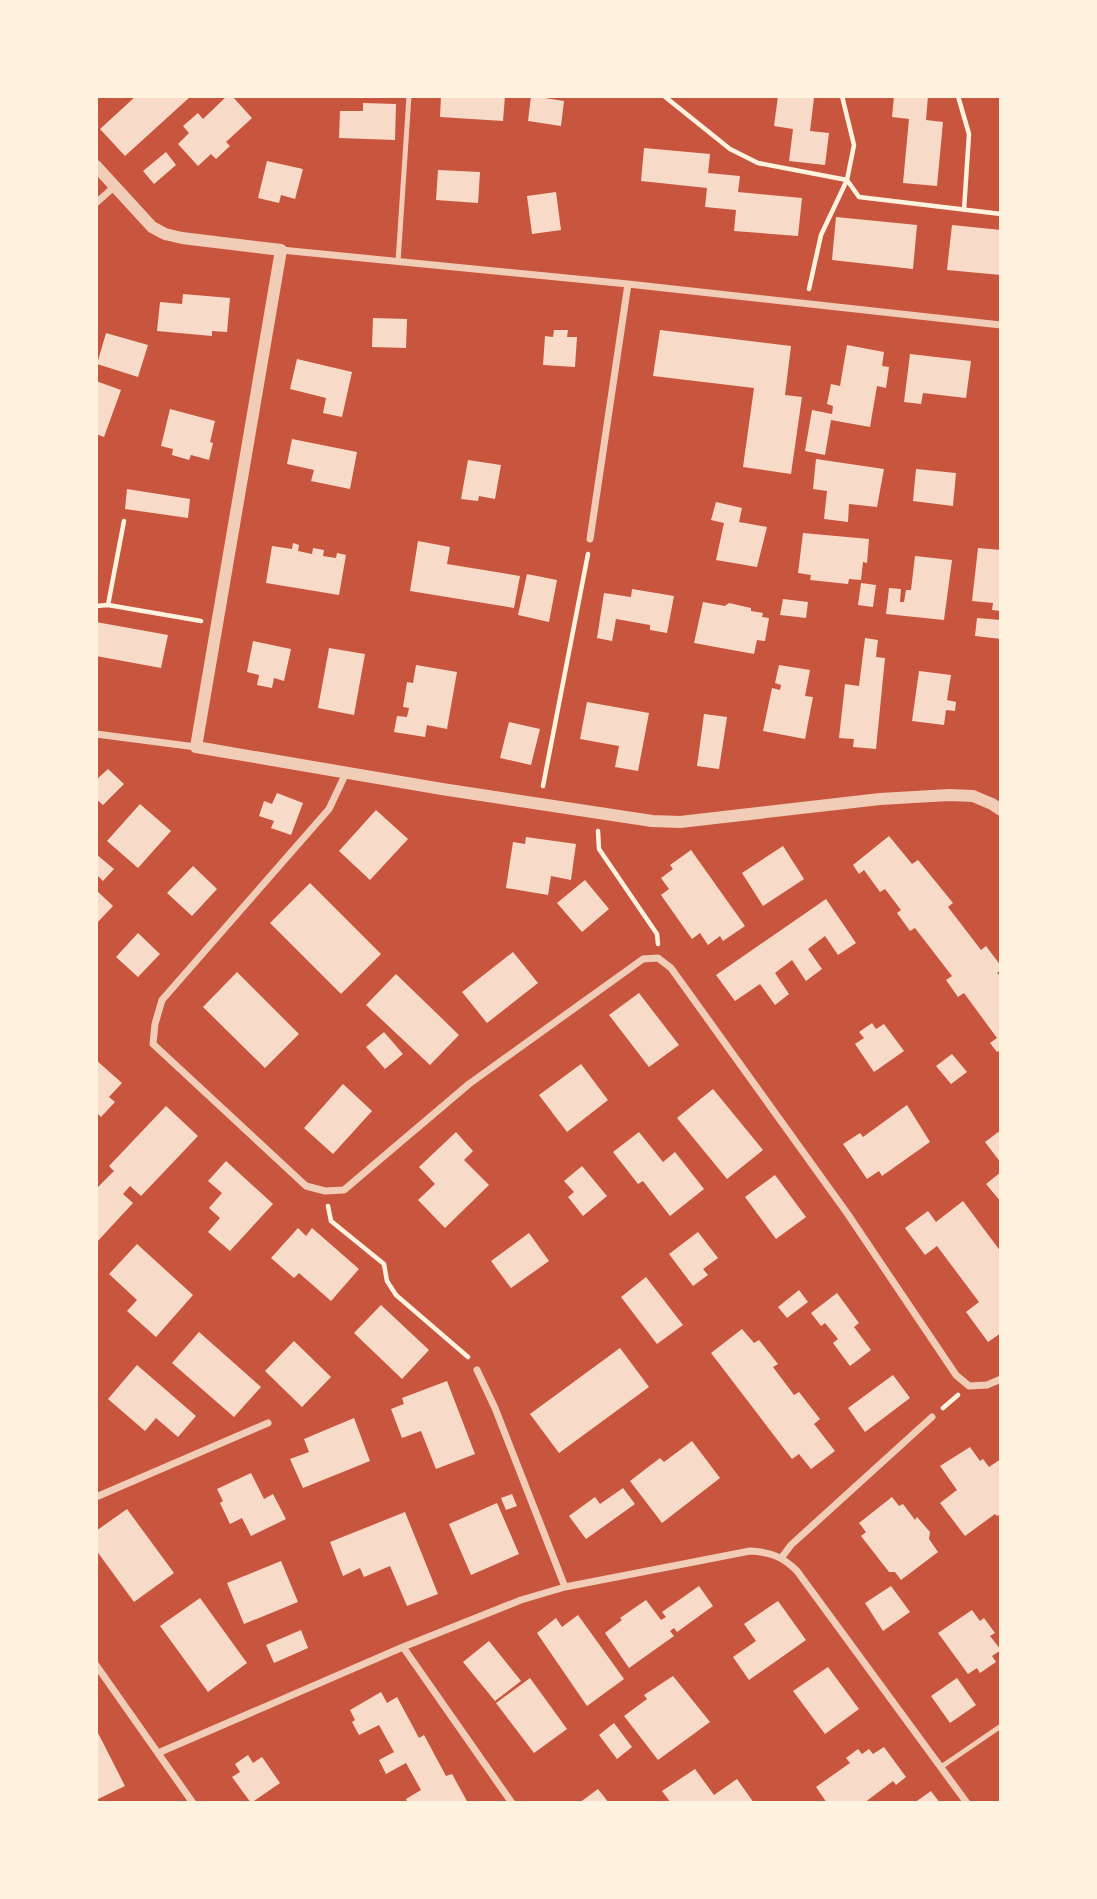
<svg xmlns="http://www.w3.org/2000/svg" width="1097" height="1899" font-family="'Public Sans',sans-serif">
<rect width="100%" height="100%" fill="#c8553d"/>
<path fill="#f7dbc8" d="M136,96H191L125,156L100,129Z
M227,96H232L252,118L226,142L230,146L216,159L211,154L198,166L178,144L189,133L183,126L198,113L203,119Z
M441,96H505L503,121L440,117Z
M531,96L564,101L561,126L528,121Z
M778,96L814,98L810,131L829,133L825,165L789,161L793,129L774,126Z
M894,96H928L926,120L943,122L937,186L903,183L909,119L892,117Z
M363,103L396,104L395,140L339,138L340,111H363Z
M644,148L710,154L708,173L740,176L738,192L802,198L798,236L734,231L736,210L705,207L707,188L641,181Z
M166,152L176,165L154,184L143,171Z
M267,161L303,169L295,199L281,195L279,203L258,198Z
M438,170L480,172L478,203L436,200Z
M556,192L561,230L532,234L527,196Z
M836,217L917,225L913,269L832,260Z
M952,225L1001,230V275L947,270Z
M183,294L230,298L227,332L212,331V336L157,331L160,302L182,304Z
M373,318L407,319L406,348L372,347Z
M554,330H568L567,337H577L575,367L543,365L545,336L553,337Z
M660,330L791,346L785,395L802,397L791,474L743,467L754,388L653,376Z
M106,333L148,345L138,377L97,364Z
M847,345L884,352L882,366L889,367L886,388L877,386L870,427L831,420L825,455L805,451L812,410L832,414L833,406L827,404L831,384L840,386Z
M910,354L971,361L966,398L923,393L921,404L904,402Z
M297,359L352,372L342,417L323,413L326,398L290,389Z
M96,381L121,390L104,437L96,434Z
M170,409L215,421L210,442L213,443L209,460L191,455L189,460L172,455L173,449L161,446Z
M292,439L357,452L350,489L311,481L314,470L287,464Z
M816,459L884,469L877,507L849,504L848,522L824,519L827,491L813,489Z
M468,460L501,465L495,499L479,496L478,501L461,499Z
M916,469L956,473L953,506L913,501Z
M127,489L190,499L188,518L125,509Z
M716,502L742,508L739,522L767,527L757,567L716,560L724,523L711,520Z
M803,533L869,539L867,563L863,562L861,580L849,579L848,584L810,580L811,575L798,573Z
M418,541L450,547L447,564L520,576L514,608L410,591Z
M293,543L299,545L298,551L312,554L313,548L324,550L323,556L336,558L337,553L346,555L339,595L266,583L272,546L292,549Z
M978,548L1001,550V611L992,610L993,603L972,601Z
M915,556L952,560L944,620L886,614L889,588L901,589L900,602H904L906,590H911Z
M527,574L557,580L549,622L518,615Z
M861,583L876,585L873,607L858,605Z
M632,589L674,596L667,633L650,630V625L616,619L612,641L597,638L604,593L631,597Z
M783,599L808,602L806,618L780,615Z
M703,602L725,606L729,603L751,608V611L763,613L762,617L769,618L765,641L757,640L754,654L694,643Z
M977,618L1001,620V639L975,636Z
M96,622L168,635L161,668L96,656Z
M865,638L878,640L876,657L885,658L876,749L853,747L854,739L839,738L845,684L859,686Z
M253,641L291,649L284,681L274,678L272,688L257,685L259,675L247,672Z
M329,648L365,654L354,715L318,708Z
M416,665L457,672L447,729L427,725L425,737L394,732L397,716L407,717L409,708L403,707L407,682L413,683Z
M779,665L810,670L805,696L813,697L805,739L763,731L772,688L780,690L781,685L775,683Z
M919,671L951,675L947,700L956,702L955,711L946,710L944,725L912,721Z
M587,702L649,713L638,771L615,767L619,746L580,739Z
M704,714L727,717L719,769L697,766Z
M509,722L540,729L531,765L500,758Z
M108,769L124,784L103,805L96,799V780Z
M277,793L303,803L291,835L271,828L274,821L259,816L264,801L272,804Z
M140,804L171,831L138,868L107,841Z
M376,810L408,839L370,880L339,851Z
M889,836L912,864L918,860L953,903L948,907L981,950L986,946L1001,966V970L997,973L1001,977V1050L997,1052L990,1043L997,1038L964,993L958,997L946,980L952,976L915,928L910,931L897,913L901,910L885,889L880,892L864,870L859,874L853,865Z
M526,837L576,844L571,880L551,876L548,895L506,888L513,842L525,844Z
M783,846L804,879L763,906L742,873Z
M691,850L745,926L723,941L720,936L708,945L700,933L692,939L661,895L669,889L661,878L673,869L670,865Z
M96,854L114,869L103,881L96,874Z
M193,866L217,889L192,916L167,893Z
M585,880L609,909L582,932L557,903Z
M310,883L381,954L341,994L270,923Z
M96,890L113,906L96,924Z
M826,899L856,943L838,955L825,936L808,949L822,969L806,981L792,960L775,973L789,994L775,1005L760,984L735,1001L716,975Z
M138,933L160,954L138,977L116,957Z
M513,952L538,983L487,1023L462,992Z
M237,972L299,1034L265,1068L203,1007Z
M396,974L459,1035L430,1065L366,1005Z
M639,993L679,1045L649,1067L609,1015Z
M872,1023L876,1029L884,1024L904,1051L874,1072L855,1044L864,1038L859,1032Z
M384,1032L403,1054L385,1069L366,1047Z
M952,1054L967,1072L951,1084L936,1066Z
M96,1060L122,1083L109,1097L115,1102L101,1117L96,1112Z
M581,1064L608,1100L567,1132L539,1095Z
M343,1084L372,1111L333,1154L304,1128Z
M713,1089L763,1150L727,1179L677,1118Z
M907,1105L930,1142L882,1176L879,1171L867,1179L843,1144L860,1133L863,1137Z
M166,1106L198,1136L141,1196L130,1186L123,1194L133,1203L96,1243V1189L114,1171L109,1166Z
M1001,1130V1163L985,1142Z
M456,1132L473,1151L464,1160L489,1185L445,1228L418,1200L435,1184L419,1167Z
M639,1132L663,1162L675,1152L704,1189L670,1216L643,1181L638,1184L613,1152Z
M226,1161L273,1204L230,1251L208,1232L220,1218L209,1208L222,1193L208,1181Z
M582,1166L607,1196L583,1216L568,1197L574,1192L564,1181Z
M1001,1172V1202L986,1184Z
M775,1175L806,1217L776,1239L745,1197Z
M963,1201L1001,1252V1333L988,1342L966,1312L979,1302L937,1246L925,1255L905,1228L928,1211L936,1222Z
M298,1228L306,1236L312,1228L359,1269L331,1301L299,1273L294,1278L271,1258Z
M698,1232L718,1258L703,1269L708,1275L693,1286L669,1254Z
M529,1233L549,1261L511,1288L491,1261Z
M137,1244L193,1295L156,1337L127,1311L137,1300L109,1274Z
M646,1277L683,1325L657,1344L621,1297Z
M799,1290L808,1302L787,1318L778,1307Z
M837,1293L859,1323L854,1327L871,1350L850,1366L833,1343L838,1339L825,1323L821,1326L811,1313Z
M381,1305L429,1350L402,1379L354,1333Z
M742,1329L754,1343L759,1340L778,1364L773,1367L794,1395L799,1392L820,1419L814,1424L835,1451L811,1469L799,1454L792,1459L711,1353Z
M199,1332L261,1387L234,1417L172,1363Z
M294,1341L331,1377L302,1407L265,1371Z
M620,1348L649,1387L559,1453L530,1414Z
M137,1365L196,1416L178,1437L156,1418L145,1431L108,1399Z
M893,1375L910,1398L865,1432L848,1408Z
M447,1381L475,1454L436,1469L421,1431L402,1438L391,1409L404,1404L402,1398Z
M354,1418L370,1461L303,1488L290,1459L309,1452L304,1439Z
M692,1441L720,1478L662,1523L630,1481L660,1458L664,1462Z
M970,1447L980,1461L983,1459L989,1467L1001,1459V1514L997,1516L995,1514L965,1536L940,1503L957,1490L940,1466Z
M251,1473L264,1499L273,1494L286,1519L251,1536L242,1518L230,1524L220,1503L223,1501L217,1489Z
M623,1488L635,1504L586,1539L569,1516L595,1497L600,1504Z
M512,1494L517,1506L506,1510L501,1498Z
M892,1497L899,1506L903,1504L915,1520L917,1517L930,1532L929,1539L938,1552L901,1580L895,1572H889L861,1536L866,1532L859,1523Z
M497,1503L519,1554L471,1575L449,1524Z
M127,1509L174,1573L134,1602L96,1550V1531Z
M405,1512L438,1594L407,1606L390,1566L364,1577L360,1568L343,1576L330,1542Z
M281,1561L298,1602L244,1624L227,1583Z
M699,1586L713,1606L677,1632L674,1628L670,1631L674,1636L629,1668L605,1633L622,1620L620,1618L646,1600L661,1620L666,1617L662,1612Z
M891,1586L910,1612L883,1631L865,1603Z
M200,1598L247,1663L208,1692L160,1626Z
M778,1601L806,1640L749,1680L733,1657L756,1641L744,1624Z
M972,1610L980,1621L984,1618L995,1633L990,1636L1001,1650L992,1656L996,1662L980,1673L977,1668L968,1674L938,1633Z
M578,1615L624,1679L587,1706L537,1633L556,1618L562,1627Z
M301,1630L308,1648L274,1663L266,1645Z
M489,1641L521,1681L495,1701L463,1662Z
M828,1667L859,1709L825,1734L793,1691Z
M673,1676L710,1722L658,1760L624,1716L647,1699L644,1695Z
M530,1678L567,1729L534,1753L496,1703Z
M957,1678L976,1705L950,1723L931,1696Z
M381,1692L387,1703L397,1697L419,1738L424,1735L446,1776L452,1774L468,1803H435L434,1801L430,1803H408L406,1799L421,1790L406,1763L386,1774L379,1760L394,1752L379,1725L359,1735L352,1722L355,1720L350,1710Z
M614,1723L632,1747L617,1759L599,1735Z
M96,1729L125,1786L96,1800Z
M884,1747L906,1777L896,1785L893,1781L864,1803H827L816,1787L850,1763L846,1758L858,1749L862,1754L869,1749L873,1754Z
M248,1755L253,1763L262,1757L280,1783L251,1803L232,1777L240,1772L235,1764Z
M695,1769L714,1795L737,1779L754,1803H671L662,1791Z
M598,1789L609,1803H579Z
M931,1791L940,1803H914Z"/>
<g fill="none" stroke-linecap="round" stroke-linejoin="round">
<path stroke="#fff3e0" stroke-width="4.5" d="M664,96L730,149L758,163L847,180L859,197L1001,214
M958,96L969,134L964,210
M809,289L821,235L847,180L854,145L842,96
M124,521L108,605L201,621
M96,606L108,605
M543,786L588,554
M598,831L599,849L657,934L658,944
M328,1206L331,1221L384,1264L387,1281L396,1295L468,1357
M943,1408L958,1395"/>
<path stroke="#f1ccb7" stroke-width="5" d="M398,262L409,96
M941,1767L1001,1726"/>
<path stroke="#f1ccb7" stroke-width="7" d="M96,203L115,186
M281,250L628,284L1001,325
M590,539L628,284
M96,734L196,747
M346,773L329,809L162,1000L155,1024L153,1044L306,1186L325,1191L344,1190L469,1084L643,959L658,958L671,968L847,1213L956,1375L969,1386L987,1385L1001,1379
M477,1370L495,1408L565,1587
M96,1497L268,1423
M782,1557L791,1545L932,1417
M403,1647L512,1803
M96,1665L193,1803
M158,1753L403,1647L521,1600L565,1587L750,1551C771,1552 783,1557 797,1571L967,1803"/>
<path stroke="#f1ccb7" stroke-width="12" d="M96,166L152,227L165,234L182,238L281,250L196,747L442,789L652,821L680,822L880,799L949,795L973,796L992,804L1001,810"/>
</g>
<rect width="1097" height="1899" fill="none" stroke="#fff3e0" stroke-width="196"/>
</svg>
